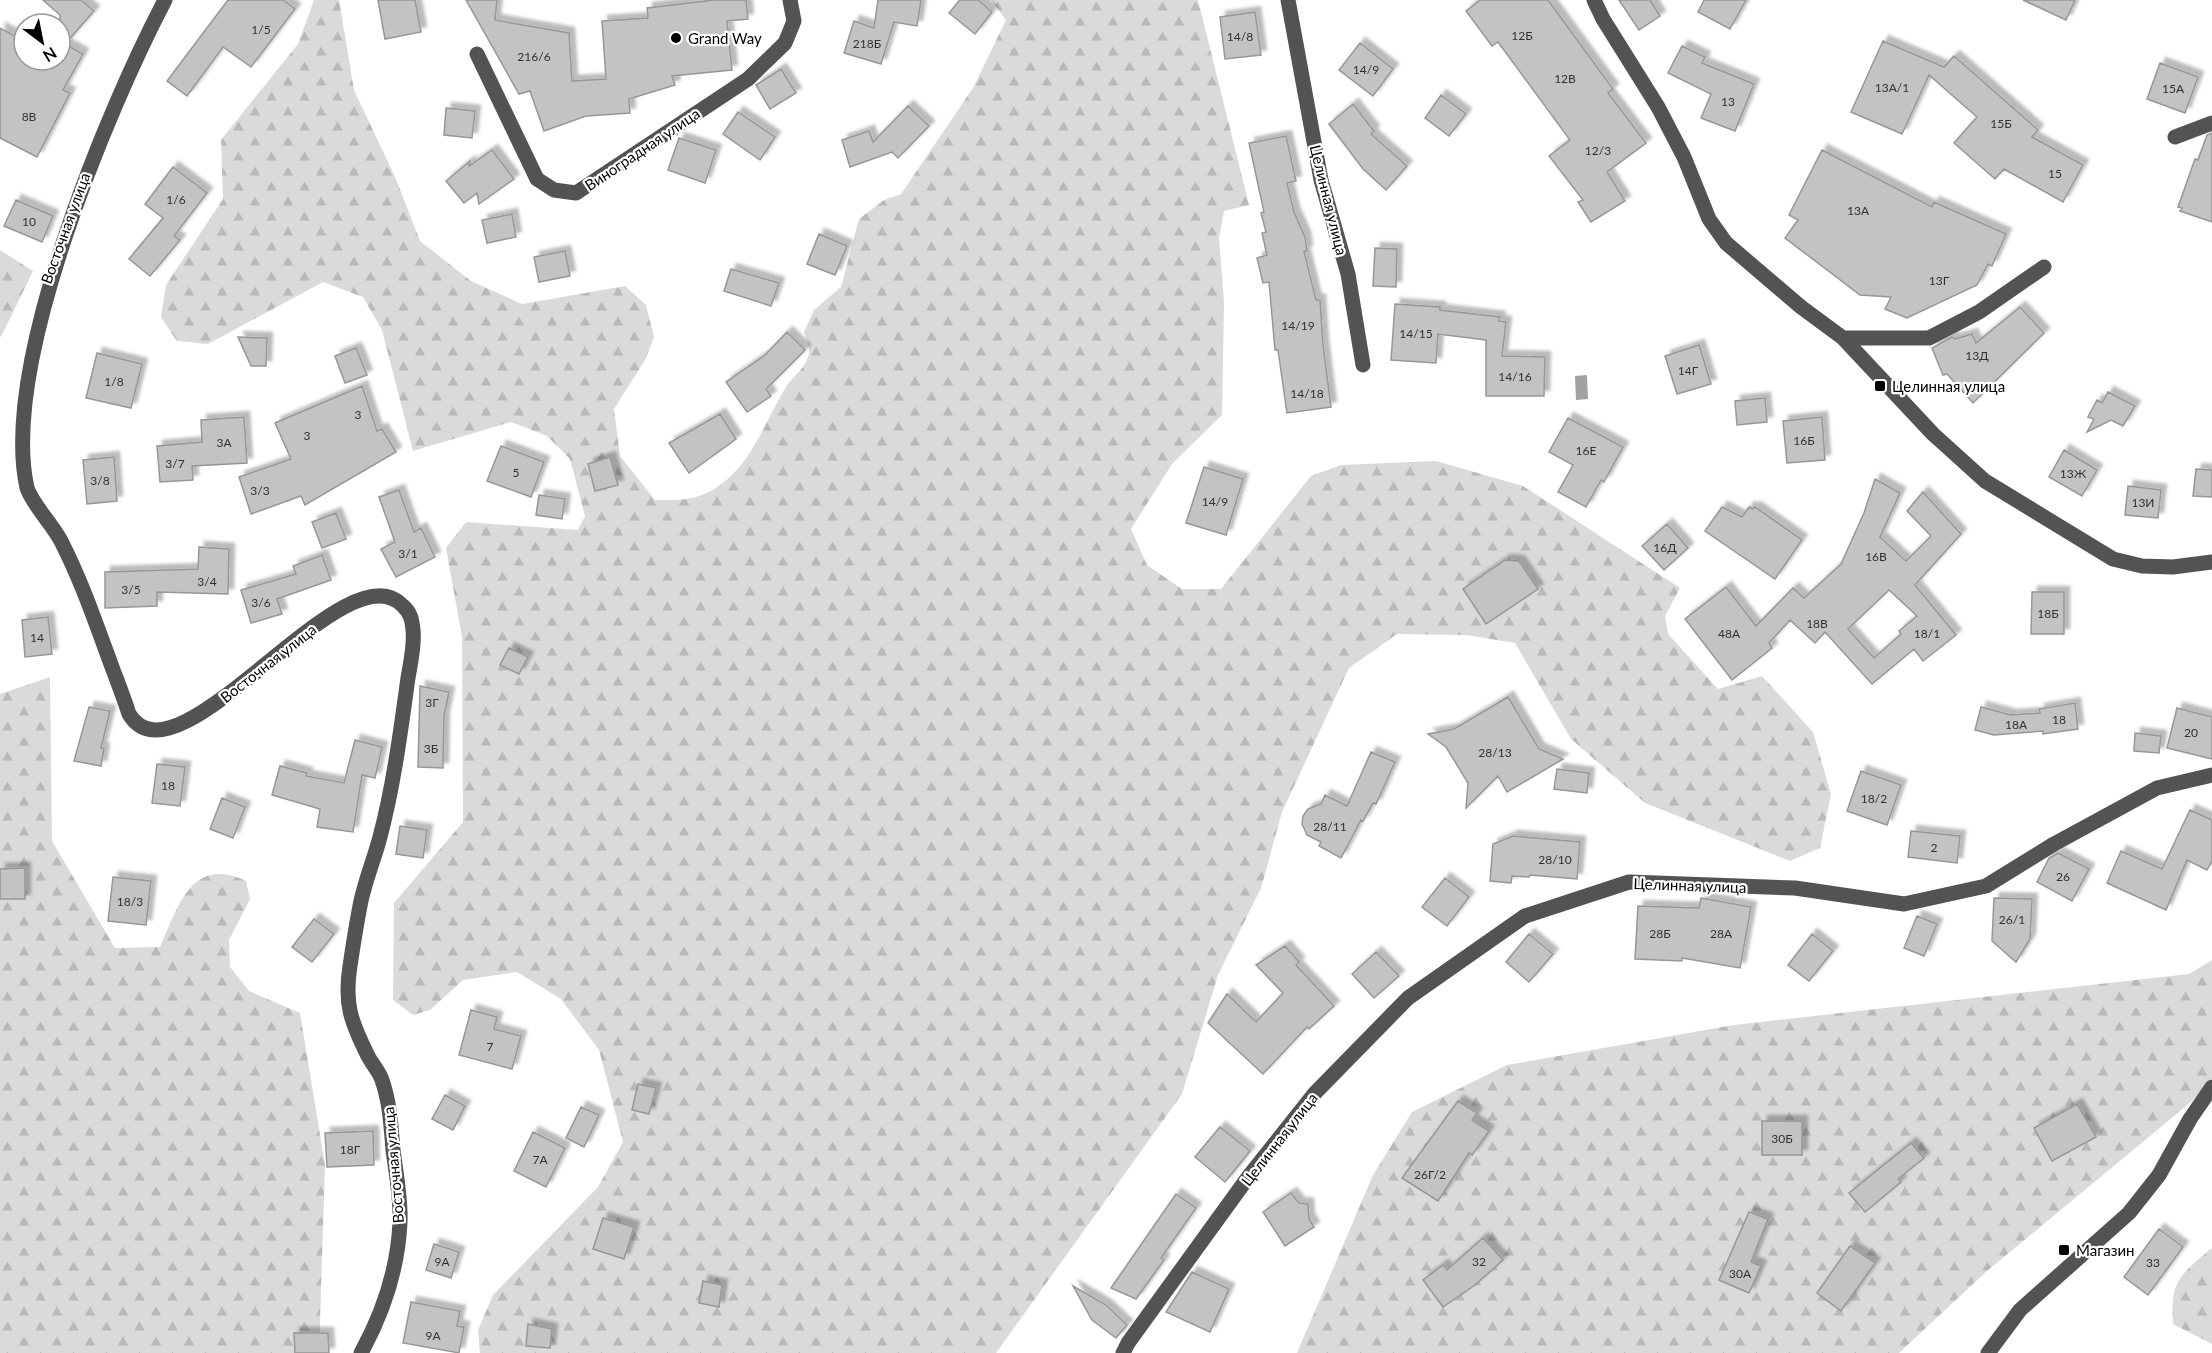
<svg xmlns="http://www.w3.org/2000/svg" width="2212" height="1353" font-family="Lato,sans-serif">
<defs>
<pattern id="forest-firs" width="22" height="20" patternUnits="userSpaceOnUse" patternTransform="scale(1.5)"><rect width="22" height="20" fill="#dadada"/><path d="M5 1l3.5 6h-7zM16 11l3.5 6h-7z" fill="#b9b9b9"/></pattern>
<filter id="shadow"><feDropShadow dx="5.5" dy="-5.5" stdDeviation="1.5" flood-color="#0004"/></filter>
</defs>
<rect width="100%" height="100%" fill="#fff"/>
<path fill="url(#forest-firs)" d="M314,0H339L354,90L396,179L420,241L471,281L522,304L625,286L646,305L654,337L645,360L614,409L620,456L655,500C682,500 698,501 720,485C753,462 766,419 786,387C794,374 806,369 809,353C810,347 806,338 804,332L814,310L841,287L859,219L884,200L901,194L973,88L1006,20L991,0H1198L1249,205L1224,211L1219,237L1224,302L1222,415L1172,464L1131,529L1147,565L1182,589H1221L1311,476L1341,465L1436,461L1523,486L1680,588L1665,616L1668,634L1718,689L1762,676L1813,732L1831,794L1820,848L1790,861L1645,803L1571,739L1515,643L1466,635L1397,634L1349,668L1282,812L1261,888L1218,975L1182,1094L996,1353H480L478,1330L493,1295L598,1187L623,1142L599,1050L561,999L517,972L463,980L430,1010L413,1015L393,1000L394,903L463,822L462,637L446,548L466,522L578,530L585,516L570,459L547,436L511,422L413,451L382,330L363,297L323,282L208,344L177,341L161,317L166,285L223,199L221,140L298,44Z
M0,250L33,271L1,337L0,336Z
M50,677L52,841L115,948L160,947C178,907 191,855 246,881L250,899L229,940L230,967L249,991L300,1013L325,1165L319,1353H0V694Z
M2212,960V1078L2191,1102L1987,1271L1899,1353H1297L1373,1175L1412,1112L1507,1065L1734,1025L2189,974Z
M2212,1248V1344L2173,1324C2170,1280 2180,1275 2212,1248Z"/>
<path fill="#a1a1a1" d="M1587,375L1588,399L1576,400L1575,376Z"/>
<path fill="#c3c3c3" stroke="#979797" stroke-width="1.5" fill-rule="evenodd" filter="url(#shadow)" d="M43,0H81L94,11L65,44L83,54L63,90L70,93L37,157L0,138V28L24,41V60H60V15Z
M228,0H283L295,9L251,67L223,47L187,96L167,81Z
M378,0H415L421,32L385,39Z
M466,0H497L495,20L569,33L572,81L606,79L602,21L648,18L647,8L714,0H746L748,19L727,21L732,70L672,76L675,85L629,99L630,113L586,116L544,131L530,91L519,94Z
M878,0H921L917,26L894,22L881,64L844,53L854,21L874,28Z
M960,0H978L992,12L975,34L949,13Z
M1480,0H1548L1613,89L1608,93L1646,143L1607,172L1625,201L1591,222L1578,202L1583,200L1549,156L1570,140L1498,42L1492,46L1466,11Z
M1619,0H1650L1660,16L1639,30Z
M1704,0H1746L1730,29L1698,12Z
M2023,0H2075L2066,20Z
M1255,12L1261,55L1225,59L1220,17Z
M1883,41L1944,67L1954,56L2038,130L2032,137L2083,165L2063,202L2004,169L1995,179L1954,143L1977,117L1929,75L1902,134L1851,112Z
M1360,43L1393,69L1373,96L1339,70Z
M1682,46L1705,57L1702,63L1754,84L1735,131L1701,118L1711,94L1668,73Z
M2160,63L2198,77L2185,113L2147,99Z
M781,69L796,93L770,109L756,85Z
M1441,95L1466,114L1449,136L1425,118Z
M1353,104L1374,131L1371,134L1407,166L1386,190L1363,169L1329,124Z
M908,106L929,126L898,158L892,152L850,167L842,140L869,131L873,142Z
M446,108L475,111L472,138L444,135Z
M738,112L775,137L760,160L723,134Z
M2212,133V222L2180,211L2182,208L2178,207L2195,159L2198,160L2207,135Z
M1286,136L1296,181L1287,183L1294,212L1305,237L1307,251H1304L1316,300H1320L1323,345L1331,407L1287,413L1278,350H1275L1269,282L1263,283L1257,258L1267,255L1262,233L1266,232L1261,213L1264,212L1249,143Z
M679,138L716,150L705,183L668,170Z
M492,150L514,179L479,204L477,193L464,203L446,181L470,161L469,166Z
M1822,150L1932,207L1934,202L2006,234L1992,266L1988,264L1977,285L1907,318L1885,309L1891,297L1860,295L1785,238L1798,220L1789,215Z
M173,167L207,193L174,236L180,240L150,276L129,259L163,218L145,204Z
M16,200L53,216L42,242L4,226Z
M512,214L516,237L487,243L482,220Z
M819,234L847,246L835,275L807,264Z
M1375,248L1397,249L1396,287L1373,286Z
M565,251L570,276L539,282L534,257Z
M731,269L779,283L771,306L724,291Z
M1395,304L1440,307V310L1500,317L1499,321L1506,322L1502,356L1545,357L1544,396H1486V340L1438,334L1436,363L1391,360Z
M2020,307L2044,333L1973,403L1947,374L1943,375L1932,348L1952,337L1955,339L1972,334L1976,343Z
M787,332L805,350L766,389L771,396L747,412L726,382L765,355Z
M238,337L267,338L266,366H251Z
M1699,345L1711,384L1677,394L1665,356Z
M356,348L367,375L345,383L335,356Z
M97,353L142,364L131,408L86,398Z
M362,386L377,431L382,429L396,452L305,505L301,496L251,514L239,477L291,459L275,423Z
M2108,392L2135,406L2123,426L2111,420L2087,432L2094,419L2088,417L2097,400L2102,403Z
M1765,398L1767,422L1737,425L1735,401Z
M720,414L736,439L689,473L669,443Z
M244,417L247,463L192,466L193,480L160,482L157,446L202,442L201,420Z
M1822,417L1825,460L1787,463L1783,421Z
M1568,418L1623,447L1604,482L1601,480L1586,507L1558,492L1573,465L1549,452Z
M501,446L544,462L531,497L487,481Z
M2064,450L2097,470L2082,496L2049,477Z
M114,457L117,501L87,504L83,460Z
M610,457L618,485L595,491L588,464Z
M1204,467L1243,479L1226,535L1186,523Z
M2196,469L2212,470V497L2193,496Z
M1875,479L1900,493L1880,537L1906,561L1931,536L1907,511L1923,492L1961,534L1915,585L1956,635L1923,661L1914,649L1872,684L1825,632L1815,643L1790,620L1769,643L1772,648L1732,680L1685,619L1726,587L1756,626L1793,588L1804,598L1841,564L1864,513ZM1889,590L1917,616L1899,631L1901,634L1874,658L1848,629Z
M2128,486L2161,490L2158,518L2125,515Z
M399,490L414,532L421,528L435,557L396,577L381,549L395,542L379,497Z
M539,495L565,499L562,519L536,515Z
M1722,507L1742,517L1749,507L1753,509L1755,507L1802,540L1775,579L1705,531Z
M336,513L346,539L322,548L312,522Z
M1667,524L1688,548L1664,570L1642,546Z
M199,547L229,549L228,594L157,592V606L105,608V572L198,569Z
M322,555L331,580L277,599L282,614L251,623L241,590L296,574L293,566Z
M1505,560L1519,561L1538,589L1486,624L1463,589Z
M2032,592H2064V634H2031Z
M48,617L52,654L25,657L22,620Z
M509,648L528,657L519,674L500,665Z
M420,686L449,692L444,716L443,768L418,767Z
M1508,697L1539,749L1563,759L1507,792L1498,776L1466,808L1468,783L1446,747L1428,734L1454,729Z
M2075,703L2078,729L2043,734V731L1994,735L1975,730L1981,707L2011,715L2040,713L2039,709Z
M89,707L110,711L101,748L104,749L101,766L74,761Z
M2177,708L2212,717V759L2167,748Z
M2135,733L2161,736L2159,753L2134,751Z
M355,740L382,747L375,778L362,775L353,832L317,827L320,809L272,795L280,766L307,773L306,776L344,783Z
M1371,752L1395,762L1376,804L1373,803L1363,821L1361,820L1341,858L1319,846L1321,842L1307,835L1302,824L1303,816L1308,809L1321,804L1325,795L1347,806Z
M157,764L185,767L180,806L152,803Z
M1557,769L1589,773L1587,793L1554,789Z
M1861,771L1901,785L1887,825L1847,811Z
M222,798L245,807L233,838L210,829Z
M2190,810L2212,820V861L2207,870L2187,860L2166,910L2107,883L2121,851L2162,869Z
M400,826L427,830L423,858L396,854Z
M1911,831L1960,836L1957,863L1908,857Z
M1513,836L1580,842L1577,879L1530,875L1529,877L1512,876L1511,883L1490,881L1493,844Z
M2058,853L2089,869L2072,901L2037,882L2049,858Z
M25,868V899H0V869Z
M113,877L151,881L146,925L108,921Z
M1445,878L1469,897L1447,926L1422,907Z
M1701,898L1751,907L1740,968L1682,958V961L1635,959L1638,906L1699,908Z
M1994,898L2032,899L2030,939L2016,962L1992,941Z
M1917,916L1937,924L1924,956L1904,948Z
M314,919L334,934L312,962L292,947Z
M1529,934L1553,954L1529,982L1506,962Z
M1812,934L1833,951L1809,981L1788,965Z
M1285,946L1299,962L1296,965L1334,1006L1309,1029L1307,1027L1263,1074L1208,1023L1227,994L1256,1022L1283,993L1256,965Z
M1376,952L1399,976L1374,998L1352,974Z
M471,1010L497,1017L494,1029L521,1036L512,1069L459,1055Z
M638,1084L656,1088L649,1114L632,1110Z
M445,1095L465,1106L453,1130L432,1119Z
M1458,1101L1477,1113L1472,1120L1489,1131L1472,1155L1469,1153L1438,1201L1402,1178Z
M2077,1104L2096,1137L2052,1161L2034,1128Z
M581,1107L599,1115L584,1147L566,1138Z
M1762,1121H1802V1155H1762Z
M1220,1127L1250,1151L1225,1182L1195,1157Z
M373,1131L374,1165L327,1167L325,1133Z
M533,1132L565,1148L546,1187L514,1171Z
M1911,1143L1924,1158L1898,1179L1901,1182L1865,1212L1849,1193Z
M1291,1193L1299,1203L1308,1204L1309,1219L1314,1227L1285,1246L1263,1212Z
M1176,1194L1196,1208L1161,1258L1164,1260L1136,1299L1111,1288Z
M1749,1212L1768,1219L1751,1262L1761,1266L1749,1293L1719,1280Z
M603,1218L634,1227L624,1259L593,1249Z
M2159,1229L2183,1247L2148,1295L2124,1277Z
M1483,1238L1503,1260L1475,1285L1443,1307L1423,1280L1443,1265L1447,1270Z
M434,1244L459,1252L451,1278L426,1270Z
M1850,1246L1875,1263L1841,1311L1817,1293Z
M1192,1272L1229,1289L1210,1332L1166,1312Z
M703,1281L722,1285L719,1307L699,1303Z
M1073,1286L1106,1305L1127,1325L1116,1338L1092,1320Z
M411,1302L460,1311L457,1326L464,1327L459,1353L403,1343Z
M528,1324L552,1329L550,1348L526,1346Z
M294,1333H328L329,1353H295Z"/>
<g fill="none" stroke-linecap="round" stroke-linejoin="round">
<path stroke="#535353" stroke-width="15" d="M165,0C107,111 0,366 27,488C33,505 52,524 61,541C82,582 96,624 112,667C118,683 124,698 129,714C178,794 346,543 403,606C411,613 412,620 413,630C415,648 409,668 407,685C400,736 393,788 380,837C374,860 364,883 360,906C356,926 353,946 350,966C344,1004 351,1022 368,1056C372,1064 379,1071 382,1080C390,1103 391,1126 393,1150C396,1173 401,1199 400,1222C398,1268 383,1313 361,1353
M1288,0L1321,180L1348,274L1363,365
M1594,0L1603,19L1658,107L1684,157L1709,219L1726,243L1801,307L1843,338L1933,434L1985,481L2113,559L2142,566L2173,567L2212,562
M477,54L537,179L554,190L576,193L748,79L785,43L794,21L790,0
M2175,137L2212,123
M1843,338H1929L1979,312L2044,267
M1123,1353L1128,1343L1249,1176L1315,1093L1408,998L1525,916L1629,882L1795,888L1904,904L1986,886L2054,844L2157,788L2212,775
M1988,1353L2020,1310L2129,1213L2159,1175L2190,1119L2212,1087"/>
</g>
<g fill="#000" stroke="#fff" stroke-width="2">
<circle cx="676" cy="38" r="6"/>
<rect x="1874" y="380" width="12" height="12" rx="3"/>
<rect x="2058" y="1244" width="12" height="12" rx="3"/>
</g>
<g text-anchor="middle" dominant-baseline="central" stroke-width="4.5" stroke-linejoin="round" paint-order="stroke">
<g font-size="12" fill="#313131">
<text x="261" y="29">1/5</text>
<text x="1522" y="35">12Б</text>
<text x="1240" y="36">14/8</text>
<text x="867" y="43">218Б</text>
<text x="534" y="56">216/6</text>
<text x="1366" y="69">14/9</text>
<text x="1565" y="78">12В</text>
<text x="1892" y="87">13А/1</text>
<text x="2173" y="88">15А</text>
<text x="1728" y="101">13</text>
<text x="29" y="116">8В</text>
<text x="2001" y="123">15Б</text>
<text x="1598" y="150">12/3</text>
<text x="2055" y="173">15</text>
<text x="176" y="199">1/6</text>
<text x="1858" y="210">13А</text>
<text x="29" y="221">10</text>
<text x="1939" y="280">13Г</text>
<text x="1298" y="325">14/19</text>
<text x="1416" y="333">14/15</text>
<text x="1977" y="355">13Д</text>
<text x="1688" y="370">14Г</text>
<text x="1515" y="376">14/16</text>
<text x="114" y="381">1/8</text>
<text x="1307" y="393">14/18</text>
<text x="358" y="414">3</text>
<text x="307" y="435">3</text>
<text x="1804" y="440">16Б</text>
<text x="224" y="442">3А</text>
<text x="1586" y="450">16Е</text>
<text x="175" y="463">3/7</text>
<text x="516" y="472">5</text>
<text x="2073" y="473">13Ж</text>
<text x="100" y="480">3/8</text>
<text x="260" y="490">3/3</text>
<text x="1215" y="501">14/9</text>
<text x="2143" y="502">13И</text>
<text x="1665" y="547">16Д</text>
<text x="408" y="553">3/1</text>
<text x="1876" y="556">16В</text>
<text x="207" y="581">3/4</text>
<text x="131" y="589">3/5</text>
<text x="261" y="602">3/6</text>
<text x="2048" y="613">18Б</text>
<text x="1817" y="623">18В</text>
<text x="1729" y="633">48А</text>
<text x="1927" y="633">18/1</text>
<text x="37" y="637">14</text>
<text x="432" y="702">3Г</text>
<text x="2059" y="719">18</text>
<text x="2016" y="724">18А</text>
<text x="2191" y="732">20</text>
<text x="431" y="748">3Б</text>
<text x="1495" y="752">28/13</text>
<text x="168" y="785">18</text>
<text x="1874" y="798">18/2</text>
<text x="1330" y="826">28/11</text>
<text x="1934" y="847">2</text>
<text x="1555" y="859">28/10</text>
<text x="2063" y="876">26</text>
<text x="130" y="901">18/3</text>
<text x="2012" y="919">26/1</text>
<text x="1660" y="933">28Б</text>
<text x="1721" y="933">28А</text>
<text x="490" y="1046">7</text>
<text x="1782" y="1138">30Б</text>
<text x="350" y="1149">18Г</text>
<text x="540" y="1159">7А</text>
<text x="1430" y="1174">26Г/2</text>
<text x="442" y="1261">9А</text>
<text x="1479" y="1261">32</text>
<text x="2153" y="1262">33</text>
<text x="1740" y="1273">30А</text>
<text x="433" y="1335">9А</text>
</g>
<g font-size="15" fill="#000" stroke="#fff" text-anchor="start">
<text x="688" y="38">Grand Way</text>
<text x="1892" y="386">Целинная улица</text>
<text x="2076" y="1250">Магазин</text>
</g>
<g font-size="15" fill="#000" stroke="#fff">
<text transform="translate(642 149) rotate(-34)">Виноградная улица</text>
<text transform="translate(1329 200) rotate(76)">Целинная улица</text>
<text transform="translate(65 228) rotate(-70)">Восточная улица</text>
<text transform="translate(268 663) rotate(-38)">Восточная улица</text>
<text transform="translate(1690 885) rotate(2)">Целинная улица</text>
<text transform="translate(1279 1139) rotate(-52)">Целинная улица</text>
<text transform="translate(393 1165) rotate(-95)">Восточная улица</text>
</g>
</g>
<g transform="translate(42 42) rotate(148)"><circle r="28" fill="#ffffff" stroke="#999999" stroke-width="1.5"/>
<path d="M0-4.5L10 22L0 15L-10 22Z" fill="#000000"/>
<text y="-9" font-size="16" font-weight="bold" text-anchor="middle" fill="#000000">N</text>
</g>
</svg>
